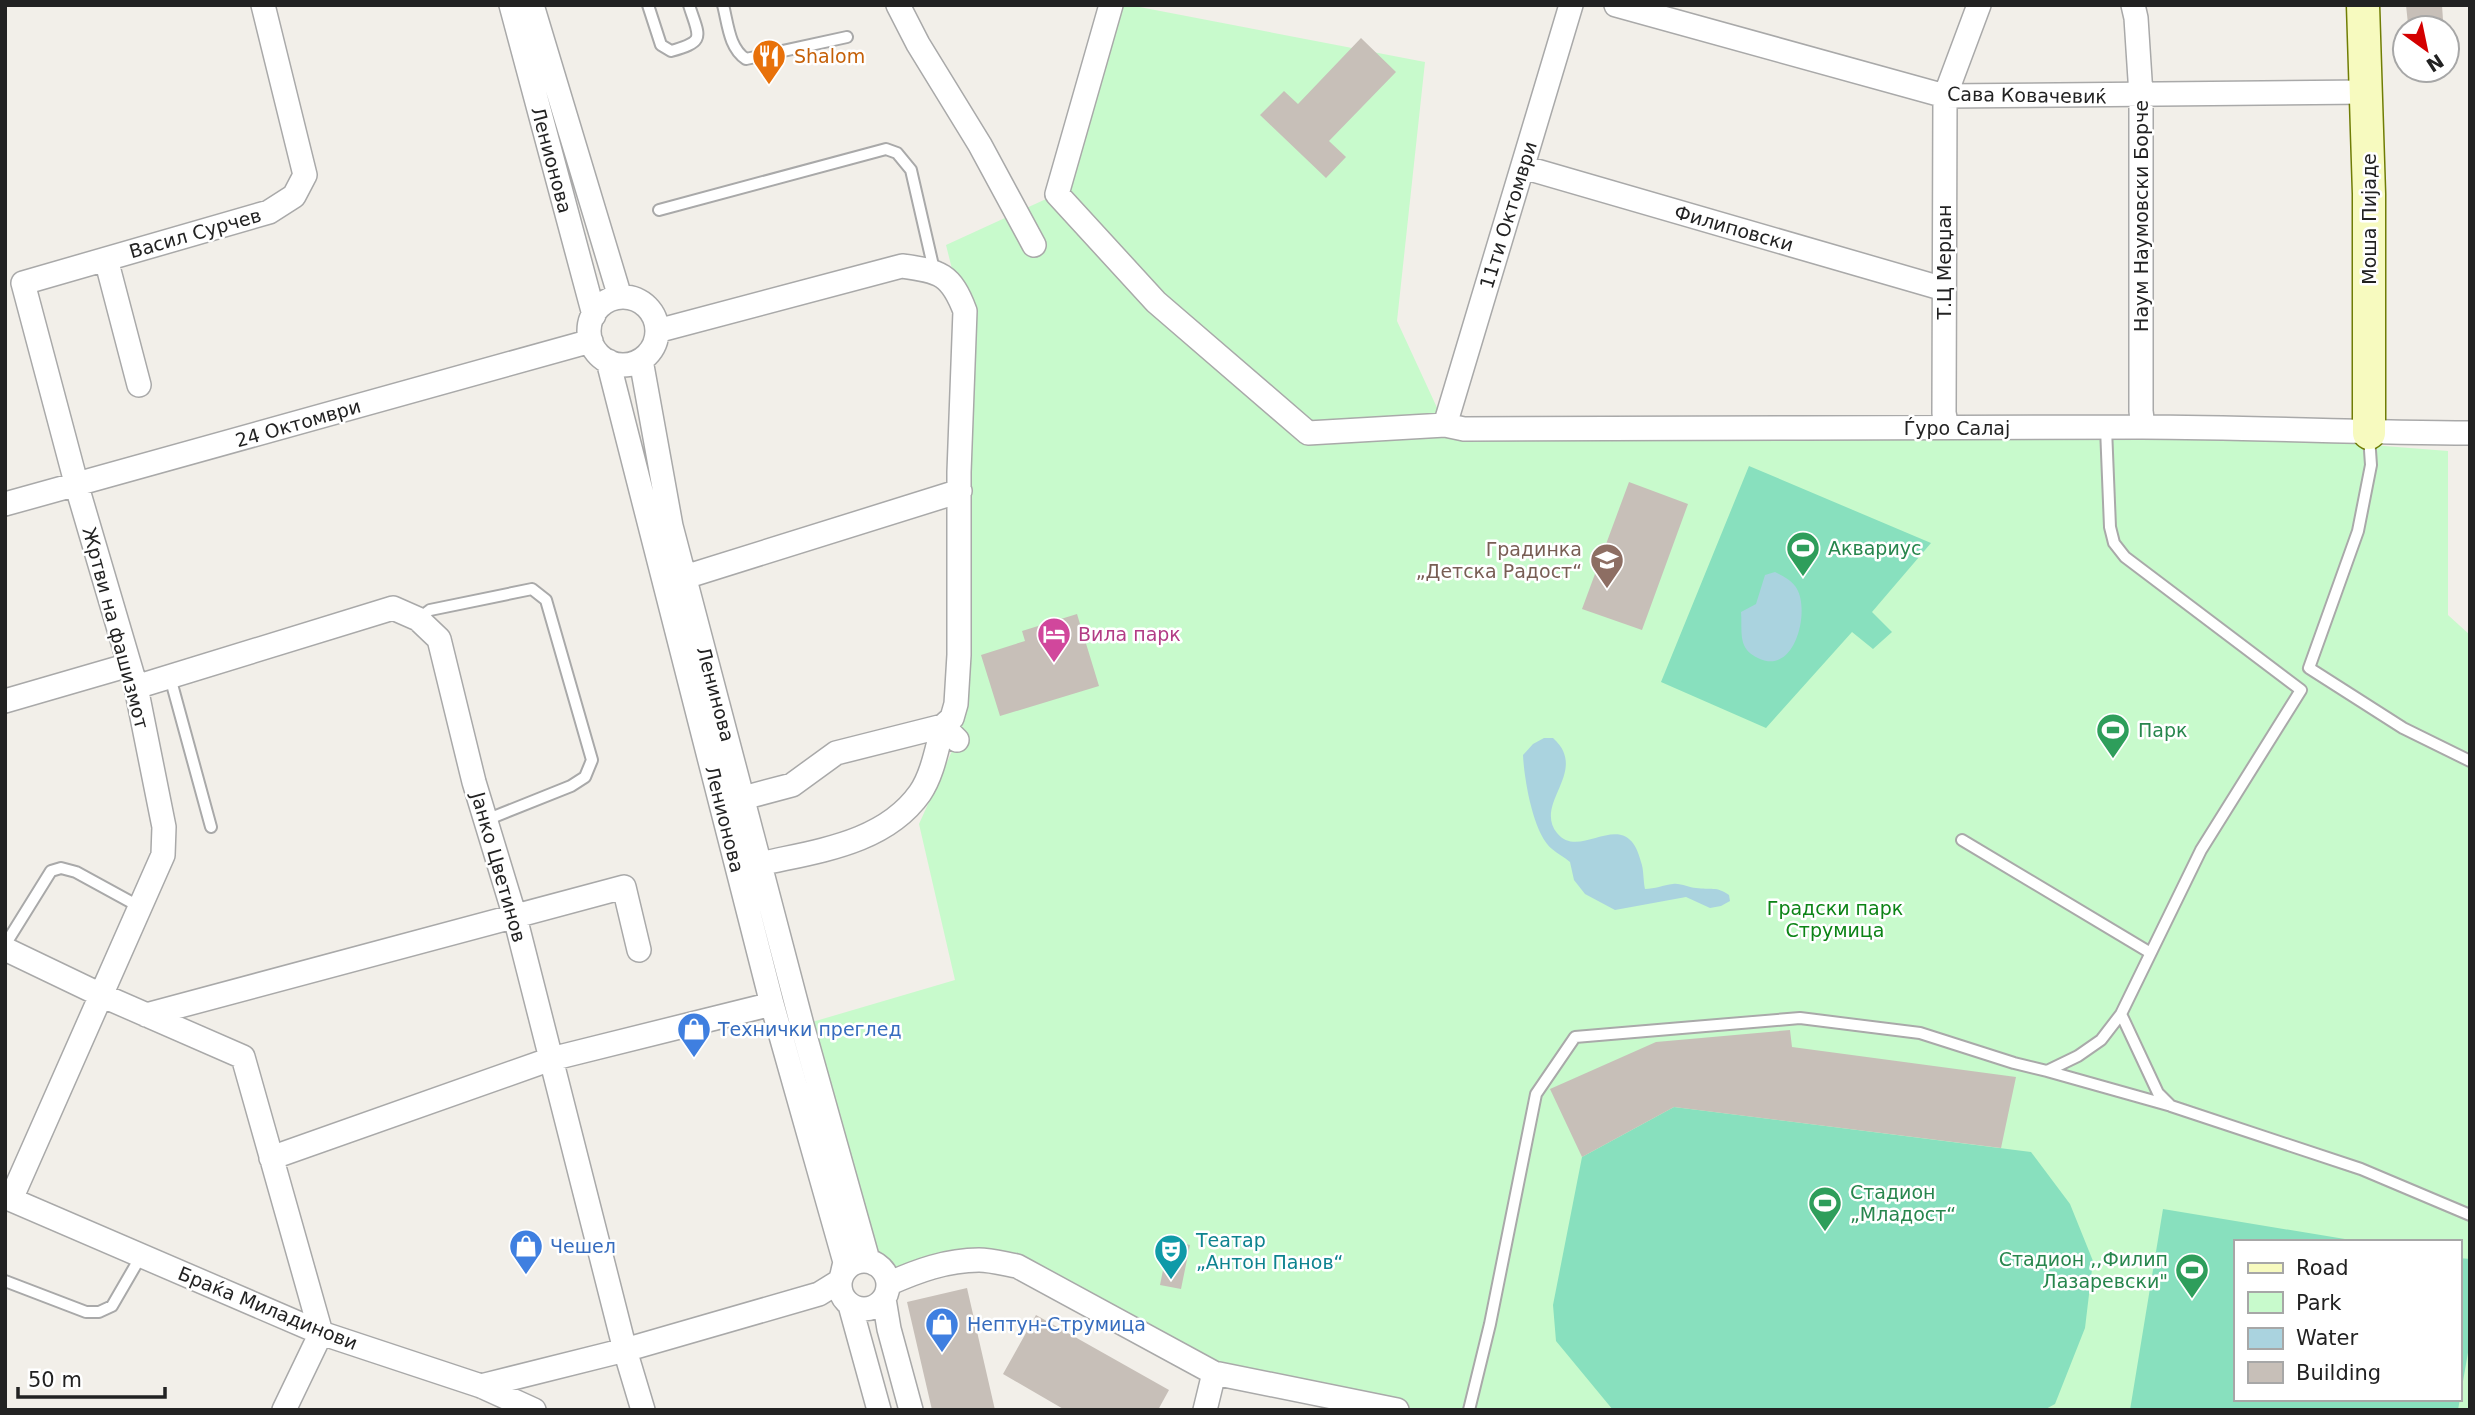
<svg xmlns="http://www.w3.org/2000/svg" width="2475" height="1415" font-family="'DejaVu Sans',sans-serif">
<rect width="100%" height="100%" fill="#f2efe9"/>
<path fill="#c8facc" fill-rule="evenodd" d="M1111,5H1129L1425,62L1397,321L1445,425L2143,427L2448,451V615L2470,635V1410H1397L1214,1373L1017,1266L914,1273L868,1260L802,1025L955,980L919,824L957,740V289L946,245L1057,194ZM2235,1242H2459V1399H2235Z"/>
<path fill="#88e0be" d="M1749,466L1931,543L1872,612L1892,632L1873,649L1852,632L1766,728L1661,682Z
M1674,1107L2031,1152L2070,1204L2093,1261L2085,1328L2055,1404L2044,1410H1613L1556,1341L1553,1305L1582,1157Z
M2163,1209L2363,1242H2235V1399H2459V1258L2470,1259V1341L2458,1410H2130Z"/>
<path fill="#aad3df" d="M1775,572C1783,576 1793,581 1797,589C1810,612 1795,674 1760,659C1753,656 1747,652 1744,645C1740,636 1742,622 1741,612L1756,604L1765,575Z
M1544,738H1553C1590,771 1533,803 1557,833C1581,863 1626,802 1641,862C1644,870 1643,880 1645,889C1655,889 1663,885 1673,884C1681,883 1689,888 1696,888C1710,890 1717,886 1729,895L1730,901L1721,906L1710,908L1686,897L1615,910L1585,894L1574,880L1570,862C1564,857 1558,854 1552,849C1533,834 1524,778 1523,755L1533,744Z"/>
<path fill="#c7bfb8" d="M2406,5H2442L2443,20L2408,24Z
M1361,38L1396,72L1329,141L1346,157L1326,178L1260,115L1284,91L1298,104Z
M1629,482L1688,504L1642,630L1582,609Z
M1077,614L1099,686L1000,716L981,655L1025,641L1022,631Z
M1790,1030L1792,1047L2016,1077L2001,1148L1674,1107L1582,1157L1550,1089L1656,1042Z
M1169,1240L1190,1245L1181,1289L1160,1285Z
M967,1288L995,1410H932L907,1302Z
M1036,1315L1169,1390L1158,1410H1065L1003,1374Z"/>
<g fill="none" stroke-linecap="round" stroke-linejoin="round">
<g stroke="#a9a9a9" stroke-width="14">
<path id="lane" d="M648,5L661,45L671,51C707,41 699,37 689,5
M723,5C728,24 729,48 746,59L847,37
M659,210L886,149L897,153L911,170L934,270
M2369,436L2371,465L2358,531L2309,668L2403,728L2470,761
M418,619L430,610L532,589L546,600L592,760L585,777L571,786L486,820
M170,677L211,827
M1962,840L2149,952
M5,945L51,871L61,868L76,872L140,907
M2121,1014L2158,1093L2171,1106L2361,1169L2470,1215
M2047,1071L2168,1105
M5,1281L86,1312H99L112,1306L141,1256
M1469,1410L1490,1324L1536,1094L1575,1037L1800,1018L1920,1033L2014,1063L2047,1071L2078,1056L2101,1040L2121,1014L2201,850L2301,690L2125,557L2114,543L2110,527L2106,428"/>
</g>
<g stroke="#a9a9a9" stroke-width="26">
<path id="street" d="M511,5L594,315
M532,5L620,297
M898,5L918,44L980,145L1034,245
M1111,5L1057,194L1156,302L1308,433L1445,425L1464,429C1690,428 1916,428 2142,427C2251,427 2360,433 2470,433
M1616,5L1945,96L2367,92
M2133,5L2136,18L2141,95V411L2143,427
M1523,167L1944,289
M106,259L139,385
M23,283L269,212L294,196L305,175L263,5
M589 331a34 34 0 1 1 68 0a34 34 0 1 1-68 0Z
M657,331L902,266C940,271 951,274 965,311L959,472V655L956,704L952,718L943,726L836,753L792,785L743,798
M641,360L671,526L802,1025L868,1260L875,1264
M608,361L772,1004L845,1262L842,1275
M1445,425L1571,5
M1947,427L1944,413L1945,96L1979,5
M5,504L591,341
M685,577L960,491
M136,687L393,608L418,619L439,639L474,782L515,917L625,1350L643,1410
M5,701L129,665
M760,864C816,851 884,844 920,793C933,774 937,747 943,726L957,740
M5,949L101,995L243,1057L321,1333L284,1410
M146,1015L624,887L639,950
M271,1158L551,1059L772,1004
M5,1197L321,1333L481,1386L534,1410
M11,1199L163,855L164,827L136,687L78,490L23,283
M840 1285a24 24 0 1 1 48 0a24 24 0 1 1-48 0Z
M888,1284C917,1271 947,1260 979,1260C991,1260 1005,1264 1017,1266L1214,1373L1397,1410
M884,1299L889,1329L911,1410
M850,1305L879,1410
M481,1386L625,1350L819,1294L840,1281
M1205,1410L1214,1373"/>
</g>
<g stroke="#707d05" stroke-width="35">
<path id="secondary" d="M2363,5L2369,194V433"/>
</g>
<use href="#lane" stroke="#fff" stroke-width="10"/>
<use href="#street" stroke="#fff" stroke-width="23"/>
<use href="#secondary" stroke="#f7fabf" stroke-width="32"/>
</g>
<defs>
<g id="restaurant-pin" transform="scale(1.75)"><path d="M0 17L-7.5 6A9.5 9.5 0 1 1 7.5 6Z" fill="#e8710a" stroke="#fff"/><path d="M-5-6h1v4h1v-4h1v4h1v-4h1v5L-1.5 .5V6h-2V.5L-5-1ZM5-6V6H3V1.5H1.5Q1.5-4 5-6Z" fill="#fff"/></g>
<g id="stadium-pin" transform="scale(1.75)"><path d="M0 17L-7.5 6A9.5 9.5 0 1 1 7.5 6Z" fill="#2e9e5b" stroke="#fff"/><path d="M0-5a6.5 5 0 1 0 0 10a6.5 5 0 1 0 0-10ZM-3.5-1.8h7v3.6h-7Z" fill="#fff"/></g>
<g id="school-pin" transform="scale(1.75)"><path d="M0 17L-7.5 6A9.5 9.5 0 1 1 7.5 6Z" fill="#8d6e63" stroke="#fff"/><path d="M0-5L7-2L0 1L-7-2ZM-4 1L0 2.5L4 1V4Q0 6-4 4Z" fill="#fff"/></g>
<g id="hotel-pin" transform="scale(1.75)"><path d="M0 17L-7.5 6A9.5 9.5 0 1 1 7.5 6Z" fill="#d1479c" stroke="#fff"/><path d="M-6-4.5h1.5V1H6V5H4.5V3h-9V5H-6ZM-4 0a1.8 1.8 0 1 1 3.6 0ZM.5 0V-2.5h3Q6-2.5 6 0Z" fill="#fff"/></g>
<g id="shop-pin" transform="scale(1.75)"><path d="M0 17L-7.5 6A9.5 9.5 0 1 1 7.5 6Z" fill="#3f7fe0" stroke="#fff"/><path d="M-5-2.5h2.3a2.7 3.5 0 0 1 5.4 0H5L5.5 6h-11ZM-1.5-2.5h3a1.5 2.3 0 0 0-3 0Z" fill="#fff"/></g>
<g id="theatre-pin" transform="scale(1.75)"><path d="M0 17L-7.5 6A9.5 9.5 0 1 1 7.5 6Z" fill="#0f9aa8" stroke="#fff"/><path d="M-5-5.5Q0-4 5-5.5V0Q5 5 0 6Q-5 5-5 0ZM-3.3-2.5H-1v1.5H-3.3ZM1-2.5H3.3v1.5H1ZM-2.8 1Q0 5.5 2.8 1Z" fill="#fff"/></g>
</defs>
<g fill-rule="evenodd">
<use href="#restaurant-pin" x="769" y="56"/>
<use href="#stadium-pin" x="1803" y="548"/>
<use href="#school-pin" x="1607" y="560"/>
<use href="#hotel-pin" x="1054" y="634"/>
<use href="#stadium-pin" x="2113" y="730"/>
<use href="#shop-pin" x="694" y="1029"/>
<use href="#stadium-pin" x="1825" y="1203"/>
<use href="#shop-pin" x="526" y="1246"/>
<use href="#theatre-pin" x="1171" y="1251"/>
<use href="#stadium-pin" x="2192" y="1270"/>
<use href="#shop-pin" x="942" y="1324"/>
</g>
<g text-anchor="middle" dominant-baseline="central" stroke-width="5" stroke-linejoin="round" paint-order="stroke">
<g font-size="19" fill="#c56008" stroke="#fff" text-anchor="start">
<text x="794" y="56">Shalom</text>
</g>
<g font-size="19" fill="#222" stroke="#fff">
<text transform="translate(2027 95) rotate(1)">Сава Ковачевиќ</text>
<text transform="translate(552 160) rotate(75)">Ленионова</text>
<text transform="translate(1508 215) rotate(-73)">11ти Октомври</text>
<text transform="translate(2141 216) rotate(-90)">Наум Наумовски Борче</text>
<text transform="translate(2369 219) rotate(-90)">Моша Пијаде</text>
<text transform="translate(1734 228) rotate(16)">Филиповски</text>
<text transform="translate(195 233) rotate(-16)">Васил Сурчев</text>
<text transform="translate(1944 262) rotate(-90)">Т.Ц Мерџан</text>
<text transform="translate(298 423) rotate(-16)">24 Октомври</text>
<text x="1957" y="428">Ѓуро Салај</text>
<text transform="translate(116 628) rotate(75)">Жртви на фашизмот</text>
<text transform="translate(716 694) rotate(75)">Ленинова</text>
<text transform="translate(725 819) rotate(76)">Ленионова</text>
<text transform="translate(499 867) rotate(74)">Јанко Цветинов</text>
<text transform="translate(268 1308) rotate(22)">Браќа Миладинови</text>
</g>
<g font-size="19" fill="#27864d" stroke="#fff" text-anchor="start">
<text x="1828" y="548">Аквариус</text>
<text x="2138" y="730">Парк</text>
<text x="1850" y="1192">Стадион<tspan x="1850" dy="22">„Младост“</tspan></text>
<text x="2168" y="1259" text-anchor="end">Стадион ,,Филип<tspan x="2168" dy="22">Лазаревски"</tspan></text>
</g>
<g font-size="19" fill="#785e54" stroke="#fff" text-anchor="end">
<text x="1582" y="549">Градинка<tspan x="1582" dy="22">„Детска Радост“</tspan></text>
</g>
<g font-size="19" fill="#b23c85" stroke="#fff" text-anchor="start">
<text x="1078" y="634">Вила парк</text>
</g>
<g font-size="19" fill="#0c8416" stroke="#fff">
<text x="1835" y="908">Градски парк<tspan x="1835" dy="22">Струмица</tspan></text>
</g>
<g font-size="19" fill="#366cbe" stroke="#fff" text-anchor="start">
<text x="718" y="1029">Технички преглед</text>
<text x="550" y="1246">Чешел</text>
<text x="967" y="1324">Нептун-Струмица</text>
</g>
<g font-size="19" fill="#0d838f" stroke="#fff" text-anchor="start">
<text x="1196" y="1240">Театар<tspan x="1196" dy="22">„Антон Панов“</tspan></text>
</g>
</g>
<rect width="2475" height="1415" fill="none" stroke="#222222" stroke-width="14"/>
<rect x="2234" y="1240" width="228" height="161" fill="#ffffff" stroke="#a7a7a7" stroke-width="2"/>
<rect x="2248" y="1263" width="35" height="10" fill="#f7fabf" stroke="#a7a7a7" stroke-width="2"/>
<text x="2296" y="1275" font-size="21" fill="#222222">Road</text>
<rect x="2248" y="1292" width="35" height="21" fill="#c8facc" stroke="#a7a7a7" stroke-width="2"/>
<text x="2296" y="1310" font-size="21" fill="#222222">Park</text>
<rect x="2248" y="1328" width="35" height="21" fill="#aad3df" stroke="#a7a7a7" stroke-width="2"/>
<text x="2296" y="1345" font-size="21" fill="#222222">Water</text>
<rect x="2248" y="1362" width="35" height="21" fill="#c7bfb8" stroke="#a7a7a7" stroke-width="2"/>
<text x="2296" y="1380" font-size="21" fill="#222222">Building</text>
<g transform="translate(2426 49) rotate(147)"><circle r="33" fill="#ffffff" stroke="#a7a7a7" stroke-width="2"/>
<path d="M0-5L12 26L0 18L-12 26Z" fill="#d40000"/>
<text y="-10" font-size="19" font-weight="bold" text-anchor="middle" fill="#222222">N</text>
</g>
<path d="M18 1387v10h147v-10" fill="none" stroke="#222222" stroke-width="3.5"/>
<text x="28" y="1387" font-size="21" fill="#222222" stroke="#ffffff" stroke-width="5" paint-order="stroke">50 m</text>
</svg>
